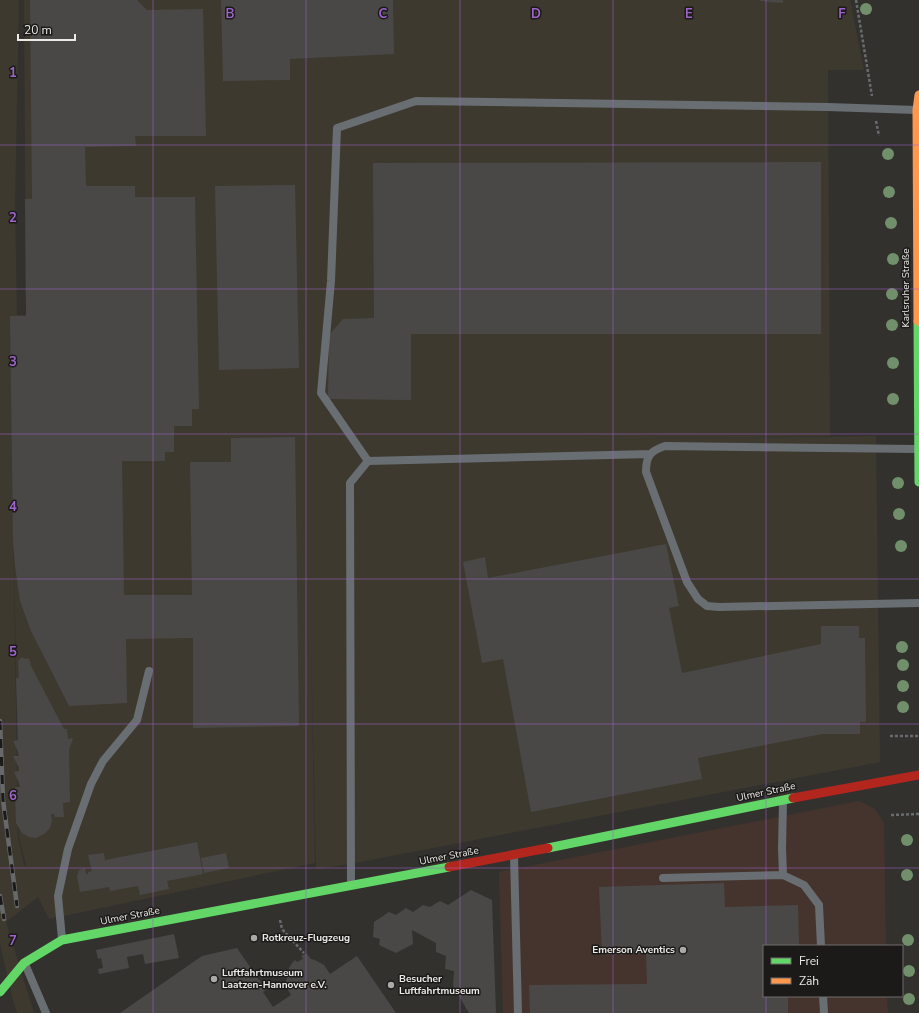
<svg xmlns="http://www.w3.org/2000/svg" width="919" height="1013" font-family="'Nunito Sans',sans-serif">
<rect width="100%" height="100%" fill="#33312e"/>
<path fill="#3d392f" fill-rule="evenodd" d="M0,0H19L15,205L17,315H26L24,0H850L864,70H828L830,436L574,440L876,436L880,762L350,864L316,869L311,639L315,863L49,919L38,897L6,922L34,1013H17L12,997L0,944ZM11,392L19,837L27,869L24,864L18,837Z"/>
<path fill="#45342d" d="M859,801L875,809L884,823L886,946H764V996H887L888,1013H503L499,872Z"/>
<path fill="#4a4846" d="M30,0H137L147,10L203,9L206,136H135L136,146L85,147L86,186H135V197H195L199,409H192V426H174V452H165V461H122L124,595H192L190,462H231V438L295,437L299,726L193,728V638L126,639L127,703L69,706L31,631L20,601L15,566L13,542L10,316H26L25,199H32Z
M221,0H393L394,54L290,59V80L223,81Z
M760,0H783V3L760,1Z
M821,162V334H411V400L328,399L329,335L343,319L374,318L373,163Z
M295,185L299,368L219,370L215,186Z
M666,544L679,606L669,608L682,673L821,644V626H859V638H865L866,722H860V734H822L698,758L702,779L531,812L503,659L482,663L463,562L485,557L488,578Z
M22,657L26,659L28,658L31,663L30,664L64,729H67L68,739L73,738L69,750L70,802L63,803L64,817H55L54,814H51L52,821L50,828L44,834L36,838L29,837L22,833L16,823L15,793L17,791L15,787H20L19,783L14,772L19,771V768L13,756H19L18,752L13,741L18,740L16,678H19L18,661Z
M197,842L203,874L167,881L169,889L140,895L138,886L110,891L109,887L80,892L77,876L79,870L85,868L86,874H88V872L92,871L88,855L104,853L105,860Z
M226,853L229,868L204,873L201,858Z
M724,883L725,907L798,905L799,946H764V996H788V1013H530L529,985L647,984L646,954L602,955L599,887Z
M471,890L492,900L496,1013H469L453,986L454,971L445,969L446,956L436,952V943L412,930L413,944L396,953L379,945L380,939L373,937L374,922L389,912L396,915L406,908L413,912L423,905L430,907L440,901L448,905Z
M174,934L179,958L145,964L143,954L127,957L129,968L99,974L98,969L103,968L101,958L98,959L96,950Z
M237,948L266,990L263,992L273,1007L291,995L286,986L287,972L292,963L295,960L297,962L303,959L301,956L306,953L311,959L315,960L324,965L330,974L357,956L396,1013H120L202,956Z"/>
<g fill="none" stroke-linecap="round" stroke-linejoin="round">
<path stroke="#696c6f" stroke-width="2.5" stroke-dasharray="3 2" stroke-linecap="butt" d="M856,0L872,96
M876,121L879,136
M890,736H919
M891,815L919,814
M280,920L282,929L304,953"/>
<path stroke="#696e73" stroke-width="8" d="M917,449L665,446C650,451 646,456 646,472L687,582L698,599L707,606L719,607L919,603
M368,461L321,393L331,281L337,128L416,101L828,107L916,110
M783,802L782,848L783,875
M514,856L518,1013
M663,878L783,875L804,885L819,905L821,946
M351,884L350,483L368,461L650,454
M62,939L58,896L68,849L91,784L103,761L137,720L149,671
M25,964L46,1013
M823,996L824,1013"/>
<path stroke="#63d668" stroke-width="9" d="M918,321L919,482
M548,848L793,798
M0,992L24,963L62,940L449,867"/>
<path stroke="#ff974d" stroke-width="9" d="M918,321L917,110L919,95"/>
<path stroke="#b3261e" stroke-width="9" d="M793,798L919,775
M449,867L548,848"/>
<g stroke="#66686a" stroke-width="4.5">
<path id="rail" d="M0,721L3,800L17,906
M0,896L4,919"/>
</g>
<use href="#rail" stroke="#1b1a18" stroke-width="3" stroke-dasharray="9" stroke-linecap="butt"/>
</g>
<g fill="#708f6a">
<circle cx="866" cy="9" r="6"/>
<circle cx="888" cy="154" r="6"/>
<circle cx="889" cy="192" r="6"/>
<circle cx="891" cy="223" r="6"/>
<circle cx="893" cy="259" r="6"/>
<circle cx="892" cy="294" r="6"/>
<circle cx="892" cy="325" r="6"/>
<circle cx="893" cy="363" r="6"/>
<circle cx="893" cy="399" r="6"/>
<circle cx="898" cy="483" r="6"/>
<circle cx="899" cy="514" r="6"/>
<circle cx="901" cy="546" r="6"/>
<circle cx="902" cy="647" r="6"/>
<circle cx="903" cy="665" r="6"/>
<circle cx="903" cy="686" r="6"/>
<circle cx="903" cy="707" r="6"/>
<circle cx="907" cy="840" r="6"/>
<circle cx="907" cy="875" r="6"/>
<circle cx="908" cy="940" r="6"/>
<circle cx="909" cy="971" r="6"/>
<circle cx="909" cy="999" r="6"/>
</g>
<path fill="none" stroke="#9d65cb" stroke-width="1" stroke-opacity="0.55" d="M153,0V1013M306,0V1013M460,0V1013M613,0V1013M766,0V946M0,145H919M0,289H919M0,434H919M0,579H919M0,724H919M0,868H919M766,996V1013"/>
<g fill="#aba9a6" stroke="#1b1a18" stroke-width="1.5">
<circle cx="254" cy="938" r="4"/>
<circle cx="683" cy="950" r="4"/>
<circle cx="214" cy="979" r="4"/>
<circle cx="391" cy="985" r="4"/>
</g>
<g text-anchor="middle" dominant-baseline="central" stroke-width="3" stroke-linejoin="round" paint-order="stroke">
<g font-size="10" fill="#eceae7" stroke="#1b1a18">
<text transform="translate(906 288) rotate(-90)">Karlsruher Straße</text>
<text transform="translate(766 792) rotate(-12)">Ulmer Straße</text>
<text transform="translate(449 856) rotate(-11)">Ulmer Straße</text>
<text transform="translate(130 916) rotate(-11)">Ulmer Straße</text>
</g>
<g font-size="10" font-weight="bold" fill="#eceae7" stroke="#1b1a18" text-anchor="start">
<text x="262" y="938">Rotkreuz-Flugzeug</text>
<text x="675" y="950" text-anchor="end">Emerson Aventics</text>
<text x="222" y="973">Luftfahrtmuseum<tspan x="222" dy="12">Laatzen-Hannover e.V.</tspan></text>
<text x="399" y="979">Besucher<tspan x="399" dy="12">Luftfahrtmuseum</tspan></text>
</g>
</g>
<g font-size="13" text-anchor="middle" font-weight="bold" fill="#9d65cb" stroke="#1b1a18" stroke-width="3" stroke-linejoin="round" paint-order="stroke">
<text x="230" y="18">B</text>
<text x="383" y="18">C</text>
<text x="536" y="18">D</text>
<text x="689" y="18">E</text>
<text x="842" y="18">F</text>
<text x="13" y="77">1</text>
<text x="13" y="222">2</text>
<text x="13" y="366">3</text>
<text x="13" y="511">4</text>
<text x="13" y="656">5</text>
<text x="13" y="800">6</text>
<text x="13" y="945">7</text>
</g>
<rect x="763" y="945" width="140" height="52" fill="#1b1a18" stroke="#6f6d6b"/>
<rect x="771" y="958" width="20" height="6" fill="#63d668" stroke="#6f6d6b"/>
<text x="799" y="965" font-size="12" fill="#eceae7">Frei</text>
<rect x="771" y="978" width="20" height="6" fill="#ff974d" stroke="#6f6d6b"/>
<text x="799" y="985" font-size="12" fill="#eceae7">Zäh</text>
<path d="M18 34v6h57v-6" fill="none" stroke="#eceae7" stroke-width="2"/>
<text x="24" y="34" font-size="12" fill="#eceae7" stroke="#1b1a18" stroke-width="3" paint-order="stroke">20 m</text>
</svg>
